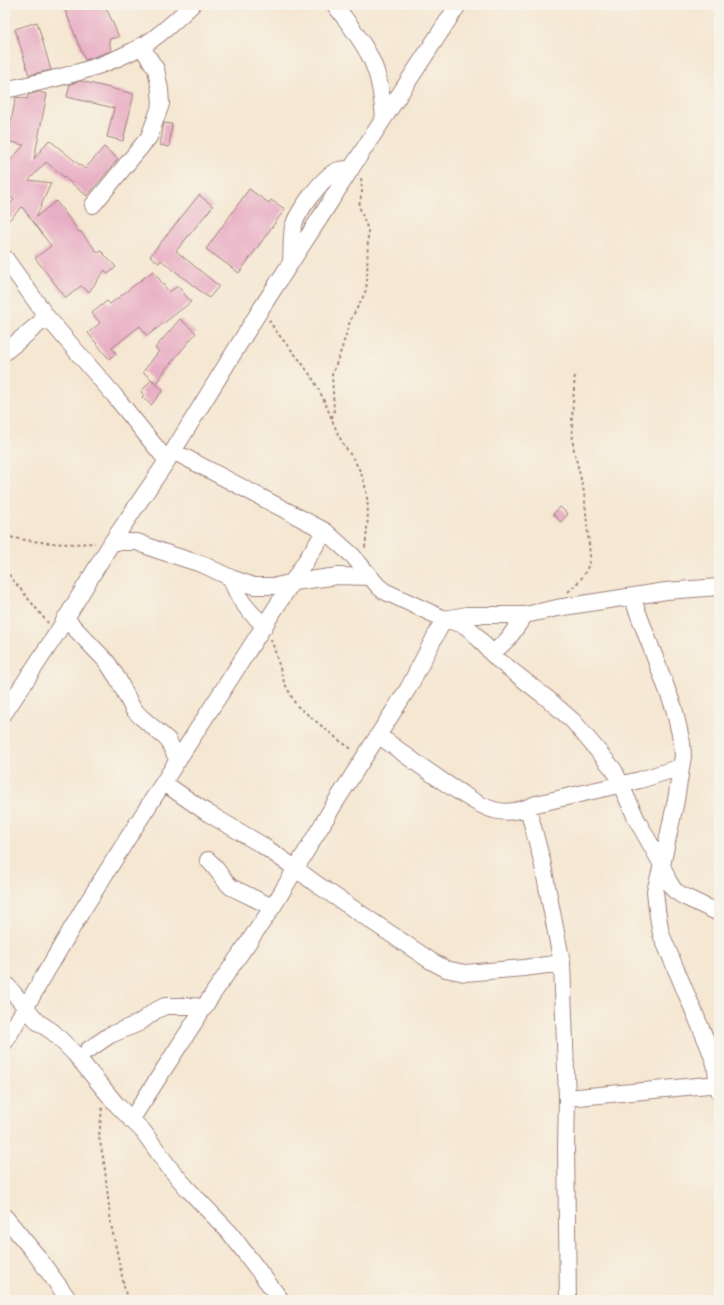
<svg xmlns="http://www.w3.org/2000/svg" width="724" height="1305" font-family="Cardo,serif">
<rect width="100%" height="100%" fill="#f7f3e8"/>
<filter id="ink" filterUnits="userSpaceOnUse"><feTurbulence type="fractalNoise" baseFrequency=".025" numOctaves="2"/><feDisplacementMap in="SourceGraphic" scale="8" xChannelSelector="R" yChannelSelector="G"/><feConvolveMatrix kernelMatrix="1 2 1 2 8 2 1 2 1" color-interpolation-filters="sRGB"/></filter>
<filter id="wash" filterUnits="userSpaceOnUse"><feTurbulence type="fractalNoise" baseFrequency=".012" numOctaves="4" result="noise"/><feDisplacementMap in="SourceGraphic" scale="16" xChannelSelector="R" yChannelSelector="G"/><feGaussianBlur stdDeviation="0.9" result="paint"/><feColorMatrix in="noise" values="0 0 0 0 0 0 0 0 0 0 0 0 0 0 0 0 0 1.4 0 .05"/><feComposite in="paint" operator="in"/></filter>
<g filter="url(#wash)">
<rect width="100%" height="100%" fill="#f5e7d2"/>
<g id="blocks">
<path fill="#e8aec4" d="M63,5H105L119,37L109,39L111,51L85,60Z
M37,22L51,70L29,75L15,29Z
M81,81L134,94L123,141L107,137L114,108L67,97L70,84Z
M39,92L47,94L34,159L49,140L85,169L104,147L118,159L87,196L46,162L29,180L51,183L36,217L56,201L79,232L80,231L98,253L101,251L116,267L108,274L105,270L89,292L81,286L66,298L35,258L51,246L22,207L5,224V208L14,200L5,192V166L24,145L7,141L16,97L27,99L28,95Z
M164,123L172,124L169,147L160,145Z
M249,189L269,203L271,200L285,209L239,273L206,249Z
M199,195L213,206L176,251L219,286L209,298L161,260L159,263L150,256Z
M153,271L169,292L178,286L191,302L147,336L140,326L112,348L116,353L109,359L88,333L100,323L92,313L107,301L110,304Z
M180,319L196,333L166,369L156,383L143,372L159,351L155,348Z
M151,380L163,390L151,405L142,397L144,394L141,392Z
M560,507L568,514L561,522L553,514Z"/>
</g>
</g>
<g filter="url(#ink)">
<use href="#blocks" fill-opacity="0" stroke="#a0837e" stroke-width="1"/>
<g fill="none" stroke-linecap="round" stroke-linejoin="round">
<g stroke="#a0837e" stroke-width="18">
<path id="minor" d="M335,5C347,22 362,39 371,59C380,77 382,98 384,118
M5,90C53,79 105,69 147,43C163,33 178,18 192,5
M93,205L149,137L161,104L160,90L156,69L141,46
M5,258L47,317L114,395L167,461
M291,261C292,250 291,238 293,227C297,212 322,178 336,171C340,169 346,169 351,169
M5,352L47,317
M173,451L325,531L353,556L378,586L384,591L444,619L464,625L472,631L497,659L548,699L573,721L614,770L637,820L662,865L655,891L657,910L661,934L709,1047L715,1064L719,1091
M112,542H137L160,551L204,565L231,578L254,586H276L294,582L338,576L370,577
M231,578C238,600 248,611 265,626
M632,597L674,708L682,743L683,756L676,800L662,865L668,880L674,890L683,896L719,913
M65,618L107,662L118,679L133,709L141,717L168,740L178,761
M492,654L508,639L525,615
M5,712L57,633L112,542L167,461L262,307L325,210L354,164L458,5
M378,735C406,755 433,776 461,793C472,800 482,807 494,810C507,814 523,810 536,804L640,780L681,767
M164,783L206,812L262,845L295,868L315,883L431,961L446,969L465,973L524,968L562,963
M528,808L542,861L562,963L567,1098L566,1148L568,1300
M208,860C217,868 222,879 231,887L272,907
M5,983L38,1022L53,1032L74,1053L117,1105L143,1131L168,1166L186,1187L230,1233L281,1300
M5,1042L82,911L131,833L325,531
M88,1050L110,1035L139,1023L155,1011L165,1006H190L205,1007
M567,1098L719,1084
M131,1120L212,995L274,905L335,803L409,687L444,619L467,615H525L557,608L666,591L719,587
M5,1217L37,1256L69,1300"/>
</g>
<path stroke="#a0837e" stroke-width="2" stroke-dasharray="3 3" stroke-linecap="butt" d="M269,320C279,338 295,352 306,369C321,389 328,411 338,434C344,447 354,458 360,471C371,495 368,523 365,548
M332,418L334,410L332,375L342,348L350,321L363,297L366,290L367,281L368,230L359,206L362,192L361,177
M5,536C35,543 64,545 95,543
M5,570L48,623
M568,592C580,581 589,572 590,555L584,492L573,446L572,418L575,373
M271,639L274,648L284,682L296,705L340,741L353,750
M102,1108L99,1137L104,1162L111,1224L127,1300"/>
<use href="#minor" stroke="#fff" stroke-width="16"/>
</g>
</g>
<rect width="724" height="1305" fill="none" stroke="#f7f3e8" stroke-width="20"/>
</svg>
